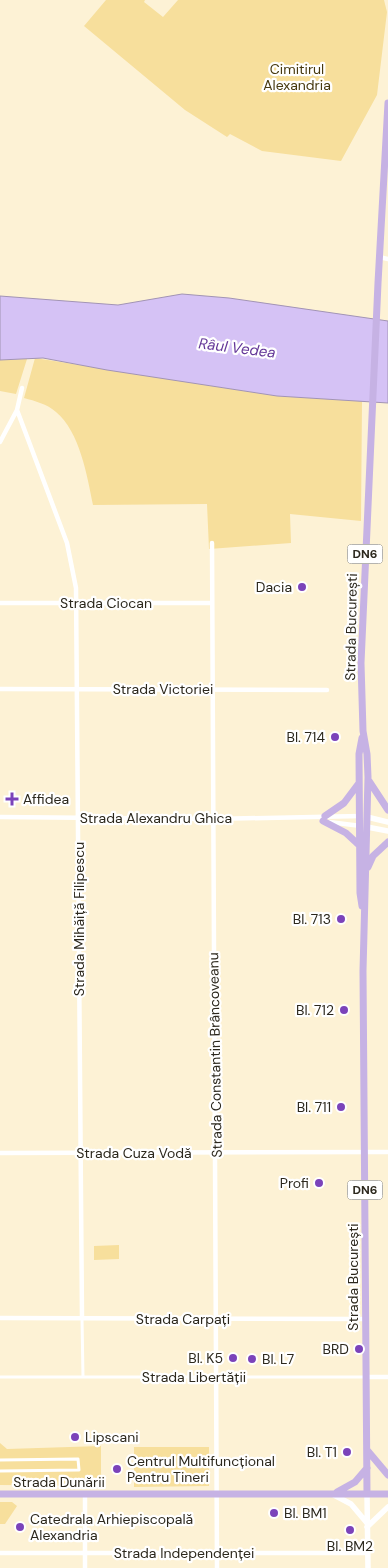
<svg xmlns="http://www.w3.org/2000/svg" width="388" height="1568" font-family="'DM Sans',sans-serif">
<rect width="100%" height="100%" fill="#fdf2d5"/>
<path fill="#f7df9c" d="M106,0H145L144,2L163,17L178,0H384L387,12L377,95L341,161L262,151L230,134L227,137L185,110L84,26Z
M35,358L277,396L362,401L361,521L290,514L291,543L209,549L207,504L93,505C87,476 80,432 56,412C47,404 35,401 24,398Z
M27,359L16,394L0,391V360Z
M119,1245V1259L94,1260V1246Z
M0,1443L7,1449L101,1446V1486L0,1485Z
M134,1447H209V1486L134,1487Z
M0,1502H12L17,1506L5,1524H0Z"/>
<path fill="#d5c2f5" stroke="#a294b4" d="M182,294L229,298L388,321V403L277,396L107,370L43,358L0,360V296L118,305Z"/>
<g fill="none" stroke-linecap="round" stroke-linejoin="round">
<path stroke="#fff" stroke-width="3" d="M82,1318L83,1377
M0,1377H365
M0,1460L78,1459L79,1470L0,1471"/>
<path stroke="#fff" stroke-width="4.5" d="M379,257L388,259
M17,410L67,543L76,588L82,1318
M0,442L17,410L22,388
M212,543L217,1568
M0,603H212
M0,689L327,690
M0,817L212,819L361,816
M329,822L361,826
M0,1153L388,1152
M0,1318L365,1319
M365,1377H388
M0,1553H367
M85,1568V1494"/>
<path stroke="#fff" stroke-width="5.5" d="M367,817L388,822
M367,827L388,831
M367,1494L368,1568
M334,1495L351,1504L367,1523
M367,1527L388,1507"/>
<path stroke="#c6b2e4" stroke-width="7" d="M362,738L359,754L360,893L362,906
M369,781L388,810
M325,816L344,803L359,783
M323,821L346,833L360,846
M368,867L373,856L388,842
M367,1450L388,1475
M337,1492L355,1482L367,1468
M0,1494H388
M367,1494L363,971L368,777L367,754L363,731L361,663L378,283L388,103"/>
</g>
<g fill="#7b43ba" stroke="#fff" stroke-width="2">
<circle cx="302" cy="587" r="5"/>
<circle cx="335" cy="737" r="5"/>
<path d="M9.5 791.5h5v5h5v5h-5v5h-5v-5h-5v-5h5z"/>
<circle cx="341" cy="919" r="5"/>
<circle cx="344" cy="1010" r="5"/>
<circle cx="341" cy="1107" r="5"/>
<circle cx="319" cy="1183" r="5"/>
<circle cx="359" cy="1349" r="5"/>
<circle cx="233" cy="1358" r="5"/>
<circle cx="252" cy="1359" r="5"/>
<circle cx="75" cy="1437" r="5"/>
<circle cx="347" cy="1452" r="5"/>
<circle cx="117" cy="1469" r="5"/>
<circle cx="274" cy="1513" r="5"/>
<circle cx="20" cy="1527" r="5"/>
<circle cx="350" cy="1530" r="5"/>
</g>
<g text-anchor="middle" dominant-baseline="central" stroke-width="4.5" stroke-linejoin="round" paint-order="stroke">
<g fill="#fff" stroke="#6b6861" stroke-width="1">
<rect x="347.5" y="544.5" width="35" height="19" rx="4"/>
<rect x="347.5" y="1180.5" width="35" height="19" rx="4"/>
</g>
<g font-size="12" font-weight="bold" fill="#2c281d">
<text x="365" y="554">DN6</text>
<text x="365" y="1190">DN6</text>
</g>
<g font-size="14" fill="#47390f" stroke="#fff">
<text x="297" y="69">Cimitirul<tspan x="297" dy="16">Alexandria</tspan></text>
</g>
<g font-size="14" fill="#2c281d" stroke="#fff" text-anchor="end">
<text x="292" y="587">Dacia</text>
<text x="325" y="737">Bl. 714</text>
<text x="23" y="799" text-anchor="start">Affidea</text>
<text x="331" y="919">Bl. 713</text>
<text x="334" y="1010">Bl. 712</text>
<text x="331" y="1107">Bl. 711</text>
<text x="309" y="1183">Profi</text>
<text x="349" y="1349">BRD</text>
<text x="223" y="1358">Bl. K5</text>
<text x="262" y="1359" text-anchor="start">Bl. L7</text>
<text x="85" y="1437" text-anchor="start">Lipscani</text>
<text x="337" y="1452">Bl. T1</text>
<text x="127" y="1461" text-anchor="start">Centrul Multifuncțional<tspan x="127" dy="16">Pentru Tineri</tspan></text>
<text x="284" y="1513" text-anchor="start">Bl. BM1</text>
<text x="30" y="1519" text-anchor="start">Catedrala Arhiepiscopală<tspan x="30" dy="16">Alexandria</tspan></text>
<text x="350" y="1546" text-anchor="middle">Bl. BM2</text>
</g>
<g font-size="14" fill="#2c281d" stroke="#fff">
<text x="106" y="603">Strada Ciocan</text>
<text transform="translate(351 627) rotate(-89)">Strada București</text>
<text x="163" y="689">Strada Victoriei</text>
<text x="156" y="818">Strada Alexandru Ghica</text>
<text transform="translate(79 919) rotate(-90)">Strada Mihăiță Filipescu</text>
<text transform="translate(215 1055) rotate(-91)">Strada Constantin Brâncoveanu</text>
<text x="134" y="1153">Strada Cuza Vodă</text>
<text transform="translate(353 1277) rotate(-90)">Strada București</text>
<text x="183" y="1319">Strada Carpați</text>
<text x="194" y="1377">Strada Libertății</text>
<text x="59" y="1482">Strada Dunării</text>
<text x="184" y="1553">Strada Independenței</text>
</g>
<g font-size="15" font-style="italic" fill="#643798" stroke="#fff">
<text transform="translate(237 348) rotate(7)">Râul Vedea</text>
</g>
</g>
</svg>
